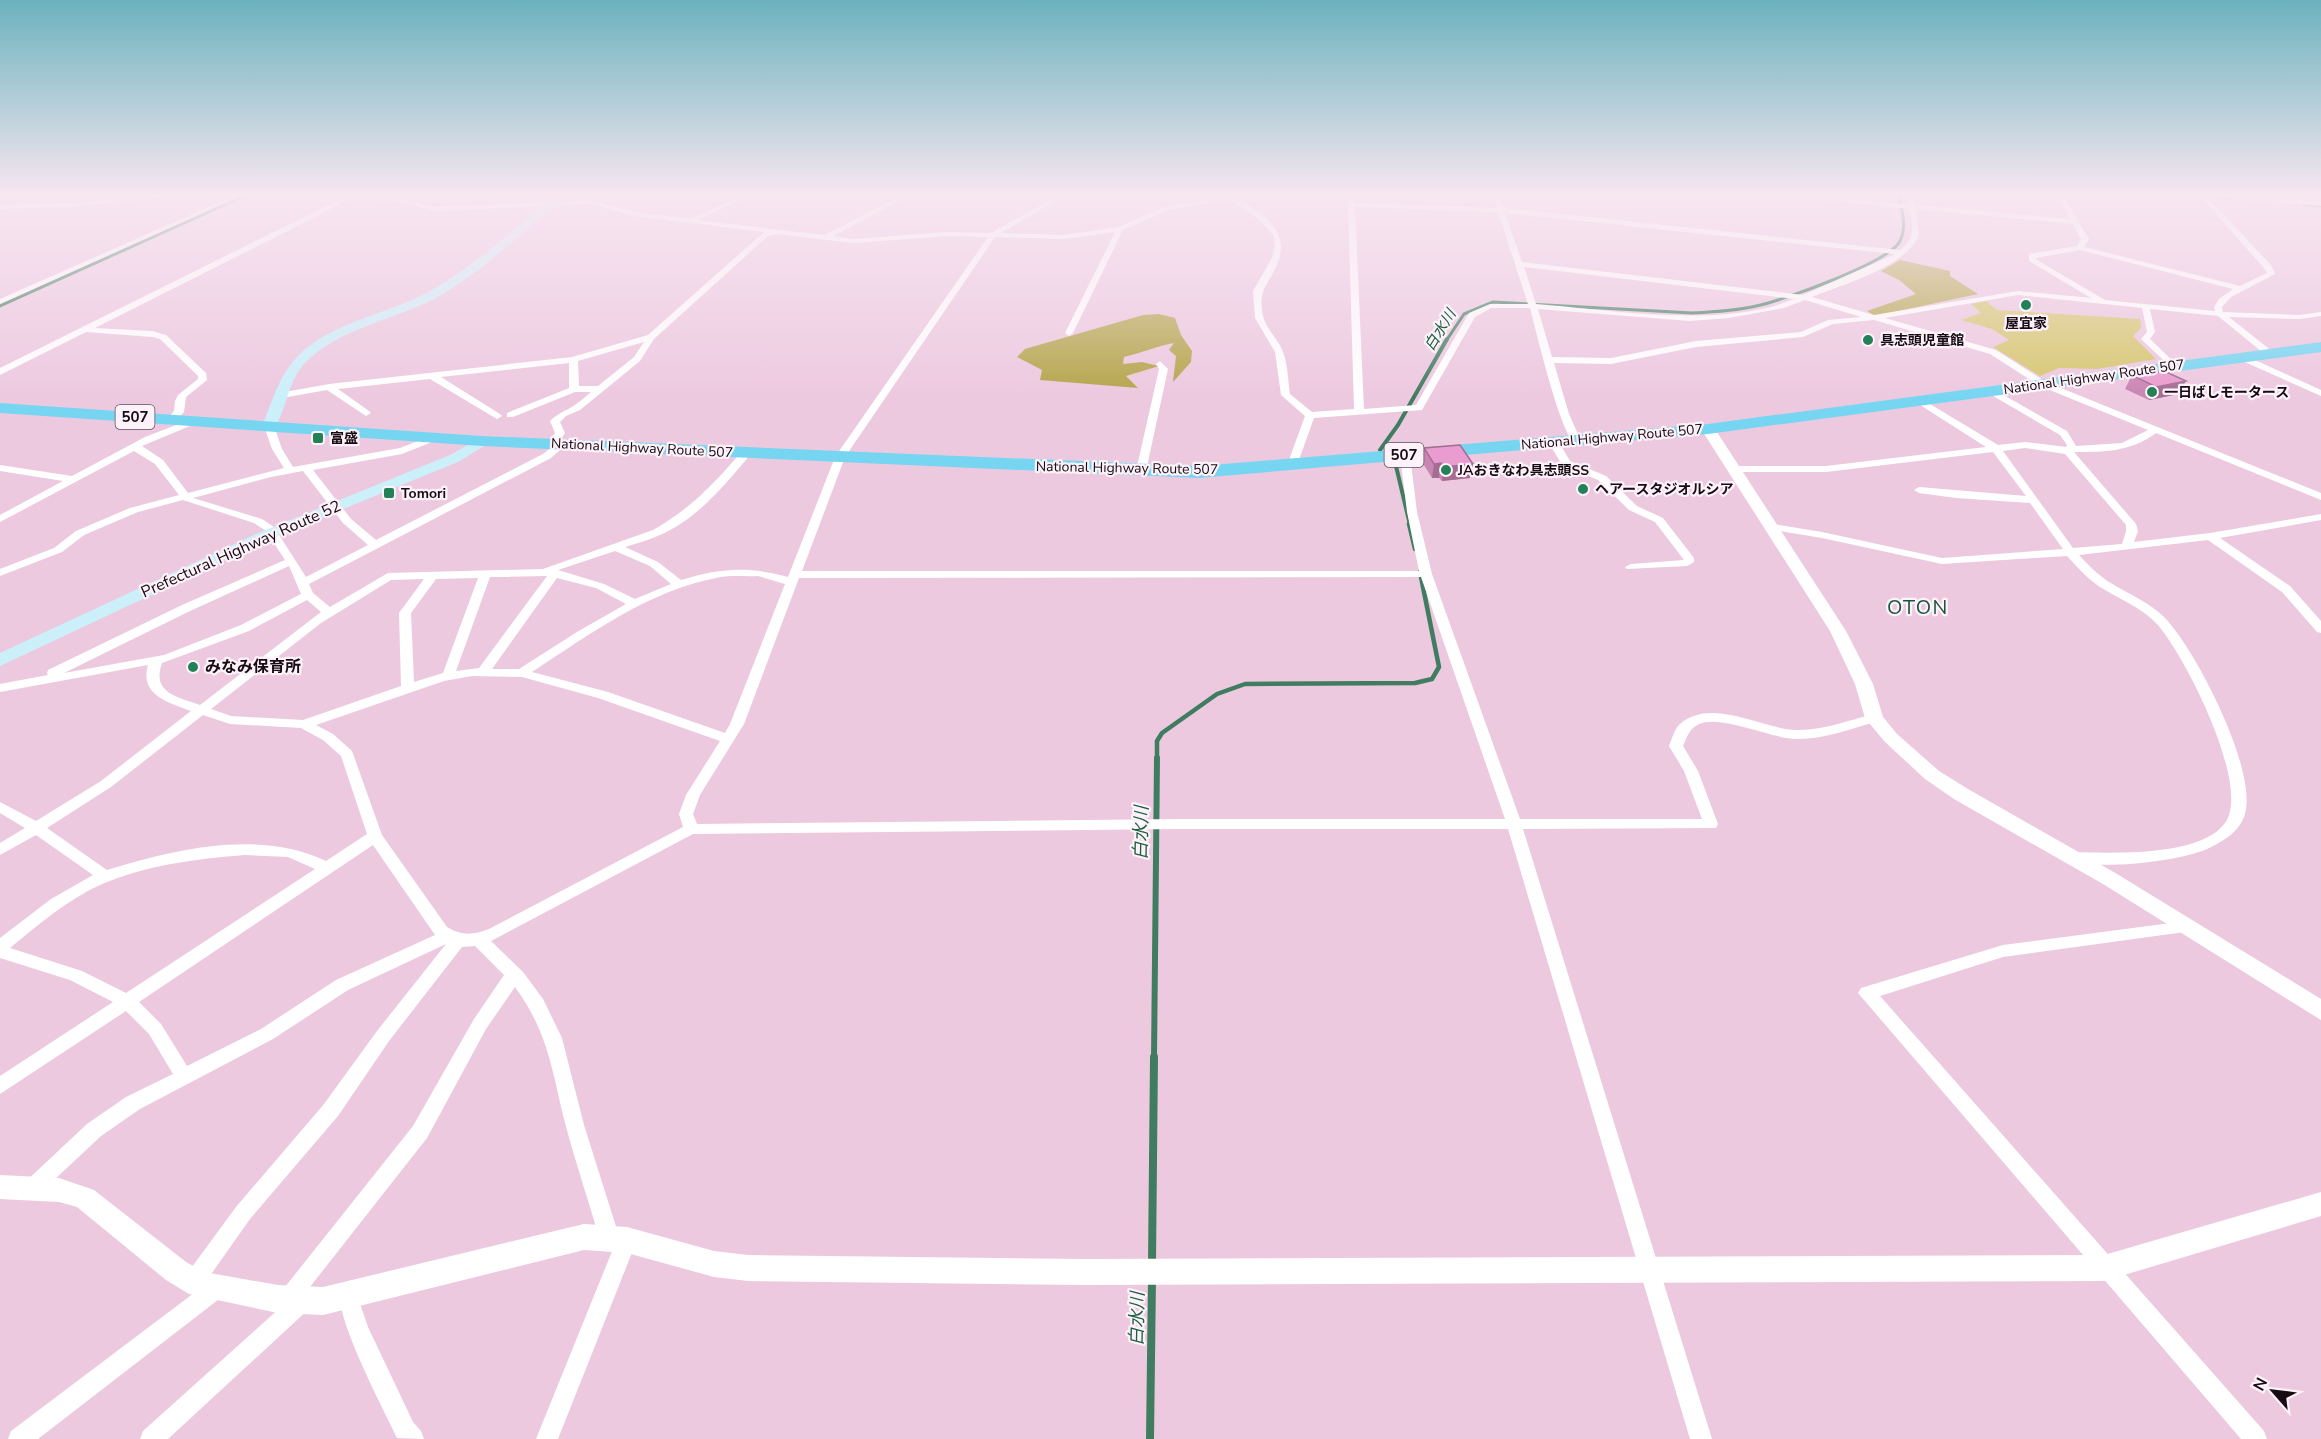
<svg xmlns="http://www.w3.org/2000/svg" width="2321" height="1439" font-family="'Nunito Sans','Noto Sans JP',sans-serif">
<rect width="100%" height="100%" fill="#edc9e0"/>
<path fill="#d6c76f" d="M1986,301L1997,310L2140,319L2141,328L2133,336L2156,359L2097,369L2059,368L2040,376L1993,347L2009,340L1992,329L1961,320L1981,313L1971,304Z"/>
<path fill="#b4a54b" d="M1900,260L1950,271V276L1978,294L1875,316L1867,311L1916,294L1899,280L1881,271Z
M1159,314L1175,318L1181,335L1192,351L1191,362L1173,382L1176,356L1169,350L1174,343C1156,346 1142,353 1124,357L1123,364L1142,362L1159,366L1126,376L1138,388L1040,380L1042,370L1017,357L1025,349L1143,315Z"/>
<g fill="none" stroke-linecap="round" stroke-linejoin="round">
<path stroke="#407d60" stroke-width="3" d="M2207,196L2229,198
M2304,205L2321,206
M0,306L244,196
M1446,341L1464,314L1493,302L1692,313C1714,312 1735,311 1756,306C1782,301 1890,262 1900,241C1907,227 1902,210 1899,196"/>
<path stroke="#407d60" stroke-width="4" d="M1380,450L1398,425L1447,339
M1396,466L1410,525"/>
<path stroke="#407d60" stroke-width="4.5" d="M1409,524L1415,549
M1157,760V741L1162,733L1217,694L1245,684L1415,683L1432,679L1439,667L1420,572"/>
<path stroke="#407d60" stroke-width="6" d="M1154,1059L1157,758"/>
<path stroke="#407d60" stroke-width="8" d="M1152,1263L1154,1057
M1150,1439L1152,1279"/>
<path fill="#fff" fill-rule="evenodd" d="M151,196H174L69,207L0,209V205L69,203Z
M233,196H241L0,304V299Z
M346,196L400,198L434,207L592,200L634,212L690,219L741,196H749L697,220L824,235L901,196H909L833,236L853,239L948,232L991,233L1057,196H1064L1001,233L1064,235L1118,227L1164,207L1224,196H1237L1236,197C1267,217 1295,233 1273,273C1263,290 1259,295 1263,316C1266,329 1279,340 1283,352C1288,365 1288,381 1290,394L1312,412L1354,409L1348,205V198L1351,196L1354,198L1355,203L1497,208L1493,196H1499L1504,208L1900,250C1915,239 1914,225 1909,209L1793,196H1815L1908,204L1905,196H1911L1915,205L2070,219L2057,196H2063L2089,239L2084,247L2240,286L2267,273L2264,268L2200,196H2206L2271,265L2275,274L2231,297L2222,307L2223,312L2299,315L2321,312V316L2299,319L2229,317L2273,352V356H2267L2218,316L2150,309L2155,332L2150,339L2176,364L2177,366L2173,369L2141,339L2147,332L2142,308L2018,295L1885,318L1996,350L2046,382L2321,493V500L2156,433C2131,452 2104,452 2074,452L2136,524L2138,531L2134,542L2210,533L2321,514V520L2220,538L2290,586L2321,621V633L2317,632L2282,592L2208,540L2079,555C2088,565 2097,574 2109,582C2128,594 2150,602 2166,619C2197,653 2253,762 2246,809C2243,830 2224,841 2207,849C2178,862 2098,870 2068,861L2065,857L2068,853L2073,852C2111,853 2201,857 2225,823C2252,786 2184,654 2157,624C2141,607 2119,599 2100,587C2087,578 2077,567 2067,556L1942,564L1822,538L1773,530L1767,527L1773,524L1822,532L1942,558L2063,549L2030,503L1956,498L1919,493L1914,490L1919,487L2026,496L1993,452L1826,472H1735L1730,469L1735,466H1826L1986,447L1917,403L1915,401L1920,398L1998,445L2025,442L2066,447L2067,445L2060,435L1988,393L1986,391L1991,388L2067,431L2076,446L2122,443L2148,430L2040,386L1990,354L1874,320L1833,324L1803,337L1696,347L1611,364L1554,363L1569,414L1581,441L1576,444C1561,438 1536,330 1530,308H1491L1475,317L1422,410L1314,418L1300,457L1302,465L1297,468L1292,465L1290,457L1305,416L1281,395L1275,352L1255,318L1253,291L1272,258L1275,246L1273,235L1257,218L1229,199L1168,210L1123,230L1073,333L1069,336L1065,333L1115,232L1064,239L995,237L845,457L802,571H1419L1407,512L1400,455L1405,452L1410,455L1417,512L1432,574L1520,819H1702L1684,771L1669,746C1672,739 1674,730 1679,725C1711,696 1761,729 1796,730C1822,731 1849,720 1874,714L1881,718L1879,721C1853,728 1825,739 1798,739C1771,739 1722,714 1699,724C1689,729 1687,737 1683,746L1698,771L1718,824L1716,828L1523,829L1712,1439H1690L1508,829H1180L693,834L491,941L523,972L543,999L562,1038L584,1125L619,1236L627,1230L634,1233L637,1240L558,1439H536L615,1244L609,1246L602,1244L599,1237C588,1199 575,1161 565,1123C552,1070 548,1032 515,987L486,1029L427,1138L306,1292L310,1294L313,1301L310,1308L168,1439H140L143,1431L281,1307L278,1299L281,1292L413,1126L474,1019L504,975L475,946L462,947L389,1041L338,1116L250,1219L202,1287L216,1279L223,1282L226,1289L223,1296L38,1439H8L11,1431L198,1290L193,1292L186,1289L183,1282L186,1275L236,1207L324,1104L377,1031L446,944L348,990L273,1039L140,1109L101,1136L38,1195L31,1198L24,1195L21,1189L24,1183L87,1124L126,1097L173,1074L149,1034L126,1011L0,1094V1076L113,1002L70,980L0,958V938L51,899L93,875L36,835L0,855V843L25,828L0,813V802L36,821L101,781L191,711C170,703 139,696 148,665L0,692V684L48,675L47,673L48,670L182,605L285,560L266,531L254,523L183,500L138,512L84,535L62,552L0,576V569L54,548L76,531L130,508L179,495L155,464L134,451L0,522V515L63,481L0,471V465L72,476L145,437L194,418L199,421L197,423L142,446L163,460L188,493L284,468L272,449L264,426L269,423L274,426L282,449L293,467L400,448L431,436H437V440L402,454L313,470L351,519L376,540L543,454L552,447L547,444L555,433L550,421C558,413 566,411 575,405C581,401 586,396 591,392H575L513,417H507V413L569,388V363L441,377L500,414L502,416L497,419L430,379L338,389L369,411L371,413L366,416L327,390L282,398L277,395L279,393L329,384L572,357L648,335L764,232L633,216L592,204L434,211L400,202L353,198L95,328L152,331L166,335L206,373L207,380L186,397L184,412L174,422L166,420L174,411L175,401L178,395L198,379V376L160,339L152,337L86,332L0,375V368ZM1355,207L1498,212L1528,304H1490L1469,313L1416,405L1364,409ZM1916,209L2073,224L2081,239L2077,246L2029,254V261L2091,298L2018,291L1874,315L1812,297C1844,284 1906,267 1919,235ZM1505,213L1895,254L1803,295L1522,262ZM777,234L853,243L948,236L988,237L835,457L788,577C748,566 721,568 681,580L658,562L625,547C637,543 649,540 660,535C697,519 725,485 750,455L751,453L746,450L742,451C716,482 689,510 653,530L543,569L388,573L330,607L313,593L309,584L551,458L567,444L559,442L565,433L560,422L566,416L580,410L640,361L654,339L768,236ZM2080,250L2233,289L2219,299L2214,307L2215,311L2105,300L2037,260L2036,258ZM1524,267L1794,299C1723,329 1612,310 1536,304ZM1805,300L1861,317L1828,320L1801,332L1696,341L1611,358L1552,357L1538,309L1690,321L1729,318L1784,308ZM644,342L634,357L598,386H579L578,361ZM2025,448L2065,454L2126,525V531L2122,544L2073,548L2003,451ZM303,471L343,523L368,545L306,577L274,527L262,519L193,498L271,477ZM615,551L650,566L671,584L635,599L604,584L558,570ZM289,566L301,594L241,625L164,655L64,673L190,611ZM547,576L479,668L456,671L490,577ZM758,576L785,584L730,724L725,733L608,692L532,672C590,634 651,589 721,577C733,575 746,577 758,576ZM1421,577L1505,819H1180L697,824L693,814L700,795L744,724L799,578ZM478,578L443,673L414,682L411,613L436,579ZM557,578L596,588L626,604L577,632L519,669H492ZM424,579L399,613L401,686L303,720L231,716L211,709L321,623L391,580ZM307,600L321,612L200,705C178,697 151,693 162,663L249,631ZM472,676L522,677L598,698L720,741L686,795L679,814L683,827L489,929C473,935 462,936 447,927L382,835L352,751L333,734L316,725L444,681ZM203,715L230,724L301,728L323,740L341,756L367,834L326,861C259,829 176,849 107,870L47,828L111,787ZM373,845L435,935L336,980L261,1029L187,1066L161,1024L139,1002ZM245,855L288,857L315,869L126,993L82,971L10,948C38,925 67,900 100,885C145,865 196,859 245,855Z
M2221,196L2321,202V206L2224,198Z
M2238,355H2244L2321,390V396L2238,359Z
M1160,361L1168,369L1146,471L1141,474L1136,471L1159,369L1156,364Z
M1554,440L1558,441L1570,461L1606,476L1637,506L1663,518L1694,558V562L1687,566L1627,569L1625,567L1631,564L1684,560L1655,522L1629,510L1598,480L1562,465L1549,443Z
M2186,921L2192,923L2194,927L2192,931L2003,957L1880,996L2264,1431L2267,1439H2241L1858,993L1861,988L2003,945Z
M348,1286L355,1289L368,1327L413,1422L421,1431L424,1439L397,1438C385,1412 331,1311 341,1289Z"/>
<path fill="#fff" fill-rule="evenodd" d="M1708,425L1715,429L1846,631L1873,684L1883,717L1897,734L1939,771L1968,789L2117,874L2321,999V1020L2103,884L1954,799L1925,779L1885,742L1865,718L1855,684L1830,631L1701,429Z
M0,1175L59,1178L94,1190L186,1262L204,1272L278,1285L323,1287L584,1224L627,1227L714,1251L748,1255L1085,1259L2104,1255L2321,1192V1216L2104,1281L1085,1285L748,1281L714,1277L627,1253L584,1250L323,1315L278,1313L189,1294L166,1280L77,1207L59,1202L0,1199Z"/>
<path fill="#ccf0fa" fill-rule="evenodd" d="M559,196H571C562,204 551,209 541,217C508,246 475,276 436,298C394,320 339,328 305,363C288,381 287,408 274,429H264L262,426C271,405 277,382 291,364C322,323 385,316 428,292C472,268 510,233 548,201Z
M482,437L489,441L487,444L460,461L268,540L0,666V653L256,534L450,455Z"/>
<path fill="#76d6f2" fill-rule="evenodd" d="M2321,342V352L1708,434L1199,478L482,446L0,413V403L482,436L1199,466L1708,424Z"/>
</g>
<path fill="#c986b3" d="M2132,375L2178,394L2149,400L2125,389Z
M1424,448L1473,464L1470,478L1442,481L1439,478H1432L1422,462Z"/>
<path fill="#a46d92" d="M2186,381L2178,394L2149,400L2156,387Z
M1441,463L1439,478H1432L1434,464Z
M1473,464L1470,478L1442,481L1444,467Z"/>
<path fill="#ea9cd0" stroke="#a46d92" stroke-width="1.5" d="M2164,371L2186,381L2156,387L2132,375Z
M1460,445L1473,464L1444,467L1441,463L1434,464L1424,448Z"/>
<linearGradient id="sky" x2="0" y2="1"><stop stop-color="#6bb2be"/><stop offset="0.49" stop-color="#f7e7f1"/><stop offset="1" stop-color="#f7e7f1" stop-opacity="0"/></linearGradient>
<rect width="2321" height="397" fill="url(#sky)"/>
<g fill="#238158" stroke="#fdf2f9" stroke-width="2">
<circle cx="2026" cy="305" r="6"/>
<circle cx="1868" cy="340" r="6"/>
<circle cx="2152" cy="392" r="6"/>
<rect x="312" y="432" width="12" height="12" rx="3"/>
<circle cx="1446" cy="470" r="6"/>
<circle cx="1583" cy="489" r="6"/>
<rect x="383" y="487" width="12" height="12" rx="3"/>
<circle cx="193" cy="667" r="6"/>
</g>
<g text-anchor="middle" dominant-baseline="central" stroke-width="4.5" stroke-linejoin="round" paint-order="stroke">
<g font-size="14" font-weight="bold" fill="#180c14" stroke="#fdf2f9" text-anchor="start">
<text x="2026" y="323" text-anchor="middle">屋宜家</text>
<text x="1880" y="340">具志頭児童館</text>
<text x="2164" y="392">一日ばしモータース</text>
<text x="330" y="438">富盛</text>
<text x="1458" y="470">JAおきなわ具志頭SS</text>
<text x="1595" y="489">ヘアースタジオルシア</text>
<text x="401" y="493">Tomori</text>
</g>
<g font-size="14" fill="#180c14" stroke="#fdf2f9">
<text transform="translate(2094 377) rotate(-8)">National Highway Route 507</text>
<text transform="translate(1612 437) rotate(-5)">National Highway Route 507</text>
<text transform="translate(642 448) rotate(3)">National Highway Route 507</text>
<text transform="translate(1127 468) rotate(1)">National Highway Route 507</text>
</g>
<g font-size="15" font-style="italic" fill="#1c6041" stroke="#fdf2f9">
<text transform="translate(1440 330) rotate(-58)">白水川</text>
</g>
<g fill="#fdf2f9" stroke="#5d5159" stroke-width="1.5">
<rect x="115.5" y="405" width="39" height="24" rx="4.5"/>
<rect x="1384.5" y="443" width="39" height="24" rx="4.5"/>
</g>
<g font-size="15" font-weight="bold" fill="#180c14">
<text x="135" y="417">507</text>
<text x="1404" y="455">507</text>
</g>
<g font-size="16" fill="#180c14" stroke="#fdf2f9">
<text transform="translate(241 549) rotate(-24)">Prefectural Highway Route 52</text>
</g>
<g font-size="16" font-weight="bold" fill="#180c14" stroke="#fdf2f9" text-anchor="start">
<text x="205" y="667">みなみ保育所</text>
</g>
<g font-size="18" font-style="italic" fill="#1c6041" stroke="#fdf2f9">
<text transform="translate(1141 833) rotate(-89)">白水川</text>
<text transform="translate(1137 1319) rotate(-89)">白水川</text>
</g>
<g font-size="20" letter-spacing="1.5" fill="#17563a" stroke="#fdf2f9">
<text x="1918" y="607">OTON</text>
</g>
</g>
<g transform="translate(2273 1391) rotate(298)" stroke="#fdf2f9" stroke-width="4.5" paint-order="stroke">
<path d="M0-4.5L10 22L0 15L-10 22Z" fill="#180c14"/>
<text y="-9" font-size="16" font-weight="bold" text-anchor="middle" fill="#180c14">N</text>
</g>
</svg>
